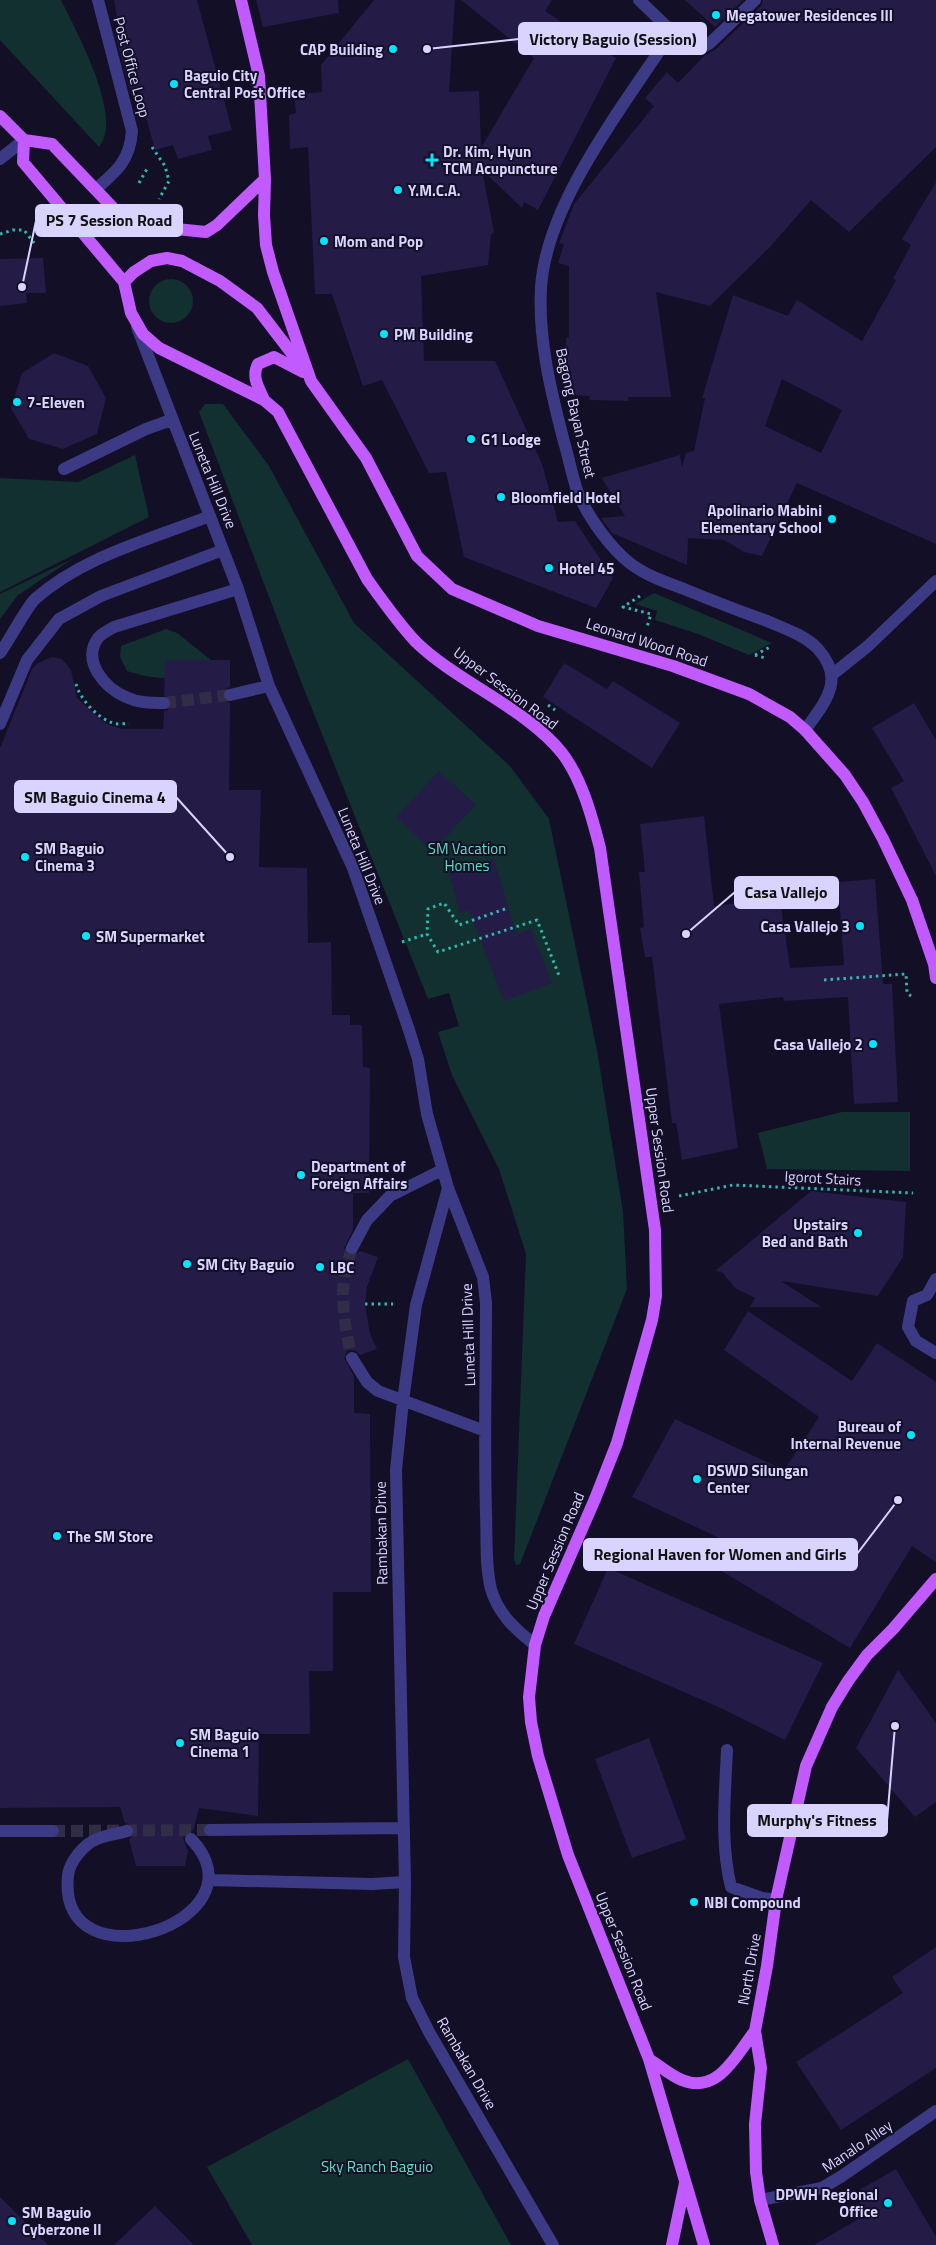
<svg xmlns="http://www.w3.org/2000/svg" width="936" height="2245" font-family="'Titillium Web',sans-serif">
<rect width="100%" height="100%" fill="#130f26"/>
<path fill="#12302f" d="M0,0H61C76,31 124,117 99,147L0,40Z
M149 301a22 22 0 1 1 44 0a22 22 0 1 1-44 0Z
M205,404H223L269,466L354,623L510,766L549,819L597,1050L623,1212L627,1289L520,1564L516,1565L514,1560L526,1254L499,1169L452,1075L438,1032L459,1026L449,993L428,999L302,684L199,412Z
M135,455L149,517L0,592V478L78,482Z
M74,558L18,595L0,619V594Z
M654,593L772,643L749,655L698,634L655,620L657,611L635,604Z
M166,629L177,633L216,664C181,678 163,683 127,671L120,657L121,646Z
M842,1112H910V1171L767,1169L758,1133Z
M408,2059L511,2245H252L207,2167Z"/>
<path fill="#241b47" fill-rule="evenodd" d="M114,0H197L232,130L208,136L212,150L178,159L173,145L155,150L139,91L131,93L126,76L114,30L119,28Z
M256,0H338L339,13L263,27Z
M374,0H455L449,92L479,91L481,148L534,58L461,0H552L545,11L616,58L538,210L524,202L522,208L482,170L494,232L491,235L488,265L421,276L424,361H495L542,464L558,522L575,521L613,578L596,608L464,557L446,472L429,473L382,380L363,386L332,294H315L308,147L290,149L289,115L296,113L294,94L322,92L321,65Z
M685,0H743L715,27Z
M763,0H936V147L849,232L811,200L770,247L710,306L656,292L671,397H628V401L589,400L590,396L572,395L571,370H567L566,338L569,337V266L558,263L564,244L559,243L574,204L654,106L645,98L667,72L678,83L705,55L716,49L761,6Z
M936,182V544L797,483L762,556L744,552L724,540L688,538L687,565L612,533L601,518L625,516L602,478L680,455L682,467L686,453L694,451L705,398H702L733,295L788,316L797,300L862,341L896,280L893,279L911,245L902,239ZM782,379L842,410L821,453L765,426Z
M43,258L46,293H26L27,303L0,306V259Z
M54,353L88,366L106,398L97,434L63,449L29,439L11,408L22,373Z
M52,657L62,659L71,670L77,698L105,723L121,729H163L164,711L168,710L172,704L171,699L164,695L165,660H230V687L224,689L222,696L224,701L230,703L229,790H261L259,867L307,868L308,943L331,942L332,1015H350V1025H362L363,1067L370,1068L369,1193H353V1230L344,1248L349,1255H356L360,1251L378,1257L367,1287L365,1304L370,1334L377,1349L360,1355L356,1351L351,1350L347,1351L344,1358L354,1376V1413L370,1414L371,1592H333V1671H309L310,1734H259L258,1816L199,1808L193,1831L187,1832L183,1838L188,1851L185,1866H136L129,1839L133,1836L135,1829L132,1825L125,1823L120,1807L0,1808V748L32,669L38,663Z
M564,663L607,689L613,681L680,723L652,768L543,697Z
M914,703L936,740V876L891,788L904,781L872,728Z
M439,771L476,805L432,851L396,817Z
M704,816L714,906L780,899L790,968L844,965L838,882L875,879L883,984H892L898,1102L854,1104L848,997L784,1001L783,997L719,1004L738,1148L682,1160L676,1123H672L652,957H645L640,928L644,927L639,872H645L640,824Z
M494,859L516,934L531,929L552,983L504,1001L469,910L460,913L449,873Z
M811,1191L906,1202L903,1257L878,1296L781,1281L821,1307H750L755,1298L735,1288L722,1272L715,1271Z
M748,1311L852,1381L877,1343L936,1382V1562L912,1546L850,1648L718,1569L734,1545L632,1497L675,1419L784,1470L819,1417L724,1350Z
M608,1568L823,1663L785,1740L725,1710L574,1644Z
M898,1670L936,1723V1802L915,1817L856,1748Z
M649,1738L686,1839L632,1858L595,1759Z
M936,1947V2068L841,2130L796,2062L903,1993L892,1977Z
M896,2169L936,2237V2245H814L867,2214L854,2193Z
M0,2197L48,2245H0Z
M155,2206L194,2245H114Z"/>
<g fill="none" stroke-linecap="round" stroke-linejoin="round">
<path stroke="#312d47" stroke-width="12" stroke-dasharray="12 6" stroke-linecap="butt" d="M164,703L230,695
M352,1248C349,1258 345,1269 344,1279C341,1306 346,1332 352,1358
M53,1831L210,1830"/>
<path stroke="#2fb8b0" stroke-width="3" stroke-dasharray="2.5 4" stroke-linecap="butt" d="M152,147L165,166L169,181L159,199
M139,183L148,167
M0,234L13,230H24L34,243
M640,596L623,607L651,614L647,627
M755,655L770,647
M755,655L765,658
M76,684C80,699 97,718 113,723C117,725 124,723 129,724
M548,705L555,710
M505,909L459,925L444,903L428,909L427,934L438,952L537,920L560,978
M402,942L427,934
M824,980L906,974L907,993L911,996
M679,1196L733,1185L913,1193
M365,1304H393"/>
<path stroke="#3d3a85" stroke-width="12" d="M639,0L687,46L703,47L710,43L755,0
M672,32C626,103 546,202 541,288C538,339 551,392 564,442C569,458 572,477 578,493C588,517 611,549 631,564C647,576 666,582 684,589C711,600 739,611 767,621C783,628 805,635 818,649C846,680 825,702 805,730
M0,159L24,140
M96,189C117,171 130,160 132,131L98,0
M137,327L238,589L269,686L353,868L409,1030L418,1059L427,1114L448,1188L483,1277L486,1303C486,1373 484,1443 486,1513C487,1538 485,1565 491,1589C498,1614 516,1630 535,1645
M64,469L146,429L171,420
M0,653C9,641 26,608 35,599C84,556 151,539 210,516
M833,674L868,646L936,581
M230,695L269,686
M164,703C151,703 138,703 126,697C105,688 81,661 98,638C101,634 109,630 114,627L238,589
M0,724L27,660L59,619L101,596L223,550
M448,1188L416,1305L403,1401L396,1470L405,1882L404,1957L412,1998L429,2032L553,2245
M352,1248L367,1220L390,1196L442,1170
M936,1279L927,1295L913,1301L908,1327L916,1341L936,1353
M352,1358L367,1382L378,1391L485,1431
M727,1750C725,1795 720,1843 731,1887L762,1898L776,1900
M210,1830L404,1828
M0,1831H53
M127,1831C117,1834 107,1835 97,1839C84,1844 69,1862 68,1876C56,1990 270,1921 191,1839
M209,1880L372,1884L405,1882
M760,2200L822,2188L842,2176L936,2111"/>
<path stroke="#c25bff" stroke-width="12" d="M241,0L259,76L265,179L264,215L266,245L273,272L311,381L366,458L417,556L452,589L538,626L673,666L749,694L790,717L805,730L845,775L863,802L883,839L912,900L934,964L936,978
M0,116L24,140
M24,140L23,162L124,282L131,313L143,334L159,348L264,400L278,412L367,579C382,600 398,623 416,642C457,682 526,708 562,753C582,779 592,817 600,848L655,1230L656,1296L652,1320L617,1443L595,1499L544,1616L535,1645L529,1697L531,1722L538,1756L568,1855L649,2059L704,2245
M24,140L52,144L115,210L156,227L206,232L217,225L265,179
M124,282L134,272L151,261L167,258L182,261L220,281L257,308L300,364
M264,400C259,388 251,377 258,364L274,357L303,372
M649,2059C660,2066 671,2076 682,2080C718,2095 736,2055 755,2031
M672,2245L685,2183
M773,2245L760,2200L756,2172L755,2124L761,2068L755,2031L767,1966L776,1900L806,1766L832,1707L848,1681L867,1655L893,1629L936,1579"/>
</g>
<g fill="#00e5ff" stroke="#130f26" stroke-width="2">
<circle cx="716" cy="15" r="5"/>
<circle cx="393" cy="49" r="5"/>
<circle cx="174" cy="84" r="5"/>
<path d="M429.5 152.5h5v5h5v5h-5v5h-5v-5h-5v-5h5z"/>
<circle cx="398" cy="190" r="5"/>
<circle cx="324" cy="241" r="5"/>
<circle cx="384" cy="334" r="5"/>
<circle cx="17" cy="402" r="5"/>
<circle cx="471" cy="439" r="5"/>
<circle cx="501" cy="497" r="5"/>
<circle cx="832" cy="519" r="5"/>
<circle cx="549" cy="568" r="5"/>
<circle cx="25" cy="857" r="5"/>
<circle cx="860" cy="926" r="5"/>
<circle cx="86" cy="936" r="5"/>
<circle cx="873" cy="1044" r="5"/>
<circle cx="301" cy="1175" r="5"/>
<circle cx="858" cy="1233" r="5"/>
<circle cx="187" cy="1264" r="5"/>
<circle cx="320" cy="1267" r="5"/>
<circle cx="911" cy="1435" r="5"/>
<circle cx="697" cy="1479" r="5"/>
<circle cx="57" cy="1536" r="5"/>
<circle cx="180" cy="1743" r="5"/>
<circle cx="694" cy="1902" r="5"/>
<circle cx="888" cy="2203" r="5"/>
<circle cx="12" cy="2221" r="5"/>
</g>
<g text-anchor="middle" dominant-baseline="central" stroke-width="4" stroke-linejoin="round" paint-order="stroke">
<g font-size="15" font-weight="bold" fill="#d9d4ff" stroke="#130f26" text-anchor="start">
<text x="726" y="15">Megatower Residences III</text>
<text x="383" y="49" text-anchor="end">CAP Building</text>
<text x="184" y="75">Baguio City<tspan x="184" dy="17">Central Post Office</tspan></text>
<text x="443" y="151">Dr. Kim, Hyun<tspan x="443" dy="17">TCM Acupuncture</tspan></text>
<text x="408" y="190">Y.M.C.A.</text>
<text x="334" y="241">Mom and Pop</text>
<text x="394" y="334">PM Building</text>
<text x="27" y="402">7-Eleven</text>
<text x="481" y="439">G1 Lodge</text>
<text x="511" y="497">Bloomfield Hotel</text>
<text x="822" y="510" text-anchor="end">Apolinario Mabini<tspan x="822" dy="17">Elementary School</tspan></text>
<text x="559" y="568">Hotel 45</text>
<text x="35" y="848">SM Baguio<tspan x="35" dy="17">Cinema 3</tspan></text>
<text x="850" y="926" text-anchor="end">Casa Vallejo 3</text>
<text x="96" y="936">SM Supermarket</text>
<text x="863" y="1044" text-anchor="end">Casa Vallejo 2</text>
<text x="311" y="1166">Department of<tspan x="311" dy="17">Foreign Affairs</tspan></text>
<text x="848" y="1224" text-anchor="end">Upstairs<tspan x="848" dy="17">Bed and Bath</tspan></text>
<text x="197" y="1264">SM City Baguio</text>
<text x="330" y="1267">LBC</text>
<text x="901" y="1426" text-anchor="end">Bureau of<tspan x="901" dy="17">Internal Revenue</tspan></text>
<text x="707" y="1470">DSWD Silungan<tspan x="707" dy="17">Center</tspan></text>
<text x="67" y="1536">The SM Store</text>
<text x="190" y="1734">SM Baguio<tspan x="190" dy="17">Cinema 1</tspan></text>
<text x="704" y="1902">NBI Compound</text>
<text x="878" y="2194" text-anchor="end">DPWH Regional<tspan x="878" dy="17">Office</tspan></text>
<text x="22" y="2212">SM Baguio<tspan x="22" dy="17">Cyberzone II</tspan></text>
</g>
<g font-size="15" fill="#d9d4ff" stroke="#130f26">
<text transform="translate(132 67) rotate(75)">Post Office Loop</text>
<text transform="translate(576 413) rotate(77)">Bagong Bayan Street</text>
<text transform="translate(213 480) rotate(68)">Luneta Hill Drive</text>
<text transform="translate(647 642) rotate(18)">Leonard Wood Road</text>
<text transform="translate(506 688) rotate(37)">Upper Session Road</text>
<text transform="translate(362 856) rotate(68)">Luneta Hill Drive</text>
<text transform="translate(660 1150) rotate(82)">Upper Session Road</text>
<text transform="translate(823 1178) rotate(3)">Igorot Stairs</text>
<text transform="translate(468 1335) rotate(-92)">Luneta Hill Drive</text>
<text transform="translate(381 1533) rotate(-91)">Rambakan Drive</text>
<text transform="translate(555 1551) rotate(-67)">Upper Session Road</text>
<text transform="translate(624 1951) rotate(68)">Upper Session Road</text>
<text transform="translate(749 1969) rotate(-80)">North Drive</text>
<text transform="translate(467 2063) rotate(60)">Rambakan Drive</text>
<text transform="translate(857 2146) rotate(-34)">Manalo Alley</text>
</g>
<g font-size="15" fill="#5fe0c0" stroke="#130f26">
<text x="467" y="848">SM Vacation<tspan x="467" dy="17">Homes</tspan></text>
<text x="377" y="2166">Sky Ranch Baguio</text>
</g>
</g>
<path fill="none" stroke="#d9d4ff" stroke-width="2" d="M427 49L519 39M22 287L36 221M230 857L176 797M686 934L735 892M898 1500L857 1554M895 1726L887 1821"/>
<g fill="#d9d4ff" stroke="#130f26" stroke-width="2">
<circle cx="427" cy="49" r="5"/>
<circle cx="22" cy="287" r="5"/>
<circle cx="230" cy="857" r="5"/>
<circle cx="686" cy="934" r="5"/>
<circle cx="898" cy="1500" r="5"/>
<circle cx="895" cy="1726" r="5"/>
</g>
<g fill="#d9d4ff" stroke="#d9d4ff" stroke-width="2">
<rect x="519" y="23" width="187" height="31" rx="5"/>
<rect x="36" y="205" width="146" height="31" rx="5"/>
<rect x="15" y="781" width="161" height="31" rx="5"/>
<rect x="735" y="877" width="103" height="31" rx="5"/>
<rect x="584" y="1539" width="273" height="31" rx="5"/>
<rect x="748" y="1805" width="139" height="31" rx="5"/>
</g>
<g font-size="16" text-anchor="middle" font-weight="bold" fill="#111">
<text x="613" y="45">Victory Baguio (Session)</text>
<text x="109" y="226">PS 7 Session Road</text>
<text x="95" y="803">SM Baguio Cinema 4</text>
<text x="786" y="898">Casa Vallejo</text>
<text x="720" y="1560">Regional Haven for Women and Girls</text>
<text x="817" y="1826">Murphy's Fitness</text>
</g>
</svg>
